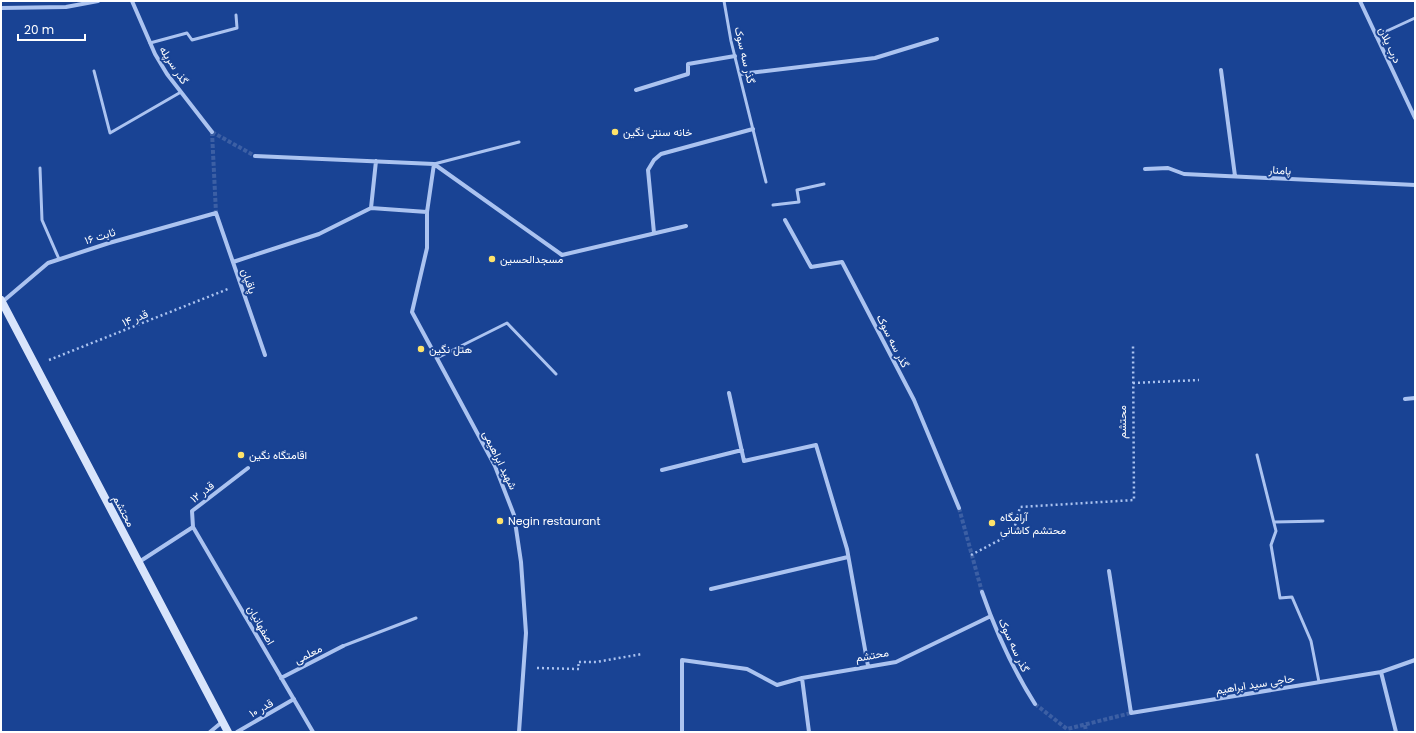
<svg xmlns="http://www.w3.org/2000/svg" width="1416" height="733" font-family="Poppins,Vazirmatn,sans-serif">
<rect width="100%" height="100%" fill="#194394"/>
<g fill="none" stroke-linecap="round" stroke-linejoin="round">
<path stroke="#3c5fa4" stroke-width="4" stroke-dasharray="4 2" stroke-linecap="butt" d="M212,132L216,213
M212,132L255,156
M959,508L982,592
M1035,704L1067,729L1131,713
M1085,725L1086,732"/>
<path stroke="#abc3f0" stroke-width="2.5" stroke-dasharray="2 3" stroke-linecap="butt" d="M49,360L228,289
M1133,383L1199,380
M971,555L1013,533L1020,507L1134,500L1133,344
M537,668L579,669L578,662H596L642,654"/>
<path stroke="#abc3f0" stroke-width="3" d="M724,1L731,41L766,182
M1376,36L1415,18
M150,43L187,33L192,40L237,28L236,15
M94,71L110,133L181,92
M434,164L519,142
M40,168L42,220L59,259
M773,205L799,202L797,190L824,184
M437,358L507,323L556,374
M1257,455L1276,531L1271,545L1280,598L1292,597L1311,641L1319,682
M1274,522L1323,521
M343,646L416,618"/>
<path stroke="#abc3f0" stroke-width="4" d="M132,1L155,54L167,74L212,132
M1360,1L1415,118
M1,8L66,7L98,1
M1221,70L1235,176
M740,74L875,58L937,39
M636,90L688,74V64L735,56
M255,156L434,164L427,212V248L412,312L495,466L514,515L521,562L526,633L519,732
M434,164L562,255L686,226
M1145,169L1168,168L1184,174L1415,185
M371,208L376,161
M785,220L811,267L842,262L914,400L959,508
M654,233L648,170L654,160L661,154L753,129
M233,262L319,234L371,208L427,212
M1,303L48,263L109,243L216,213L265,355
M729,393L744,461L816,445L847,549L868,666
M1405,399L1415,398
M662,470L742,450
M193,527L313,732
M139,562L193,527L192,511L248,468
M1109,571L1131,713L1381,672
M711,589L848,557
M982,592C996,632 1012,668 1035,704
M281,678L343,646
M210,732L222,722
M237,732L294,699
M682,732V660L747,669L777,685L802,678
M809,732L802,678L896,662L991,616
M1396,732L1381,672L1415,660"/>
<path stroke="#d8e4fb" stroke-width="8" d="M1,300L228,732"/>
</g>
<g fill="#ffe36a" stroke="#194394" stroke-width="1.5">
<circle cx="615" cy="132" r="4"/>
<circle cx="492" cy="259" r="4"/>
<circle cx="421" cy="349" r="4"/>
<circle cx="241" cy="455" r="4"/>
<circle cx="500" cy="521" r="4"/>
<circle cx="992" cy="523" r="4"/>
</g>
<g text-anchor="middle" dominant-baseline="central" stroke-width="4" stroke-linejoin="round" paint-order="stroke">
<g font-size="11" fill="#fff" stroke="#194394">
<text transform="translate(1390 45) rotate(65)">درب یلان</text>
<text transform="translate(745 55) rotate(77)">گذر سه سوک</text>
<text transform="translate(174 65) rotate(57)">گذر سرپله</text>
<text transform="translate(1280 170) rotate(3)">پامنار</text>
<text transform="translate(100 236) rotate(-17)">ثابت ۱۶</text>
<text transform="translate(249 281) rotate(71)">پاقپان</text>
<text transform="translate(135 318) rotate(-22)">قدر ۱۴</text>
<text transform="translate(893 341) rotate(63)">گذر سه سوک</text>
<text transform="translate(1122 422) rotate(-90)">محتشم</text>
<text transform="translate(500 460) rotate(64)">شهید ابراهیمی</text>
<text transform="translate(202 492) rotate(-38)">قدر ۱۲</text>
<text transform="translate(124 511) rotate(62)">محتشم</text>
<text transform="translate(261 625) rotate(60)">اصفهانیان</text>
<text transform="translate(1014 645) rotate(65)">گذر سه سوک</text>
<text transform="translate(308 654) rotate(-27)">معلمی</text>
<text transform="translate(872 655) rotate(-10)">محتشم</text>
<text transform="translate(1255 684) rotate(-9)">حاجی سید ابراهیم</text>
<text transform="translate(261 708) rotate(-30)">قدر ۱۰</text>
</g>
<g font-size="11" fill="#fff" stroke="#194394" text-anchor="start">
<text x="623" y="132">خانه سنتی نگین</text>
<text x="500" y="259">مسجدالحسین</text>
<text x="429" y="349">هتل نگین</text>
<text x="249" y="455">اقامتگاه نگین</text>
<text x="1000" y="517">آرامگاه<tspan x="1000" dy="13">محتشم کاشانی</tspan></text>
<text x="508" y="521">Negin restaurant</text>
</g>
</g>
<rect width="1416" height="733" fill="none" stroke="#ffffff" stroke-width="4"/>
<path d="M18 34v6h67v-6" fill="none" stroke="#ffffff" stroke-width="2"/>
<text x="24" y="34" font-size="12" fill="#ffffff" stroke="#194394" stroke-width="3" paint-order="stroke">20 m</text>
</svg>
